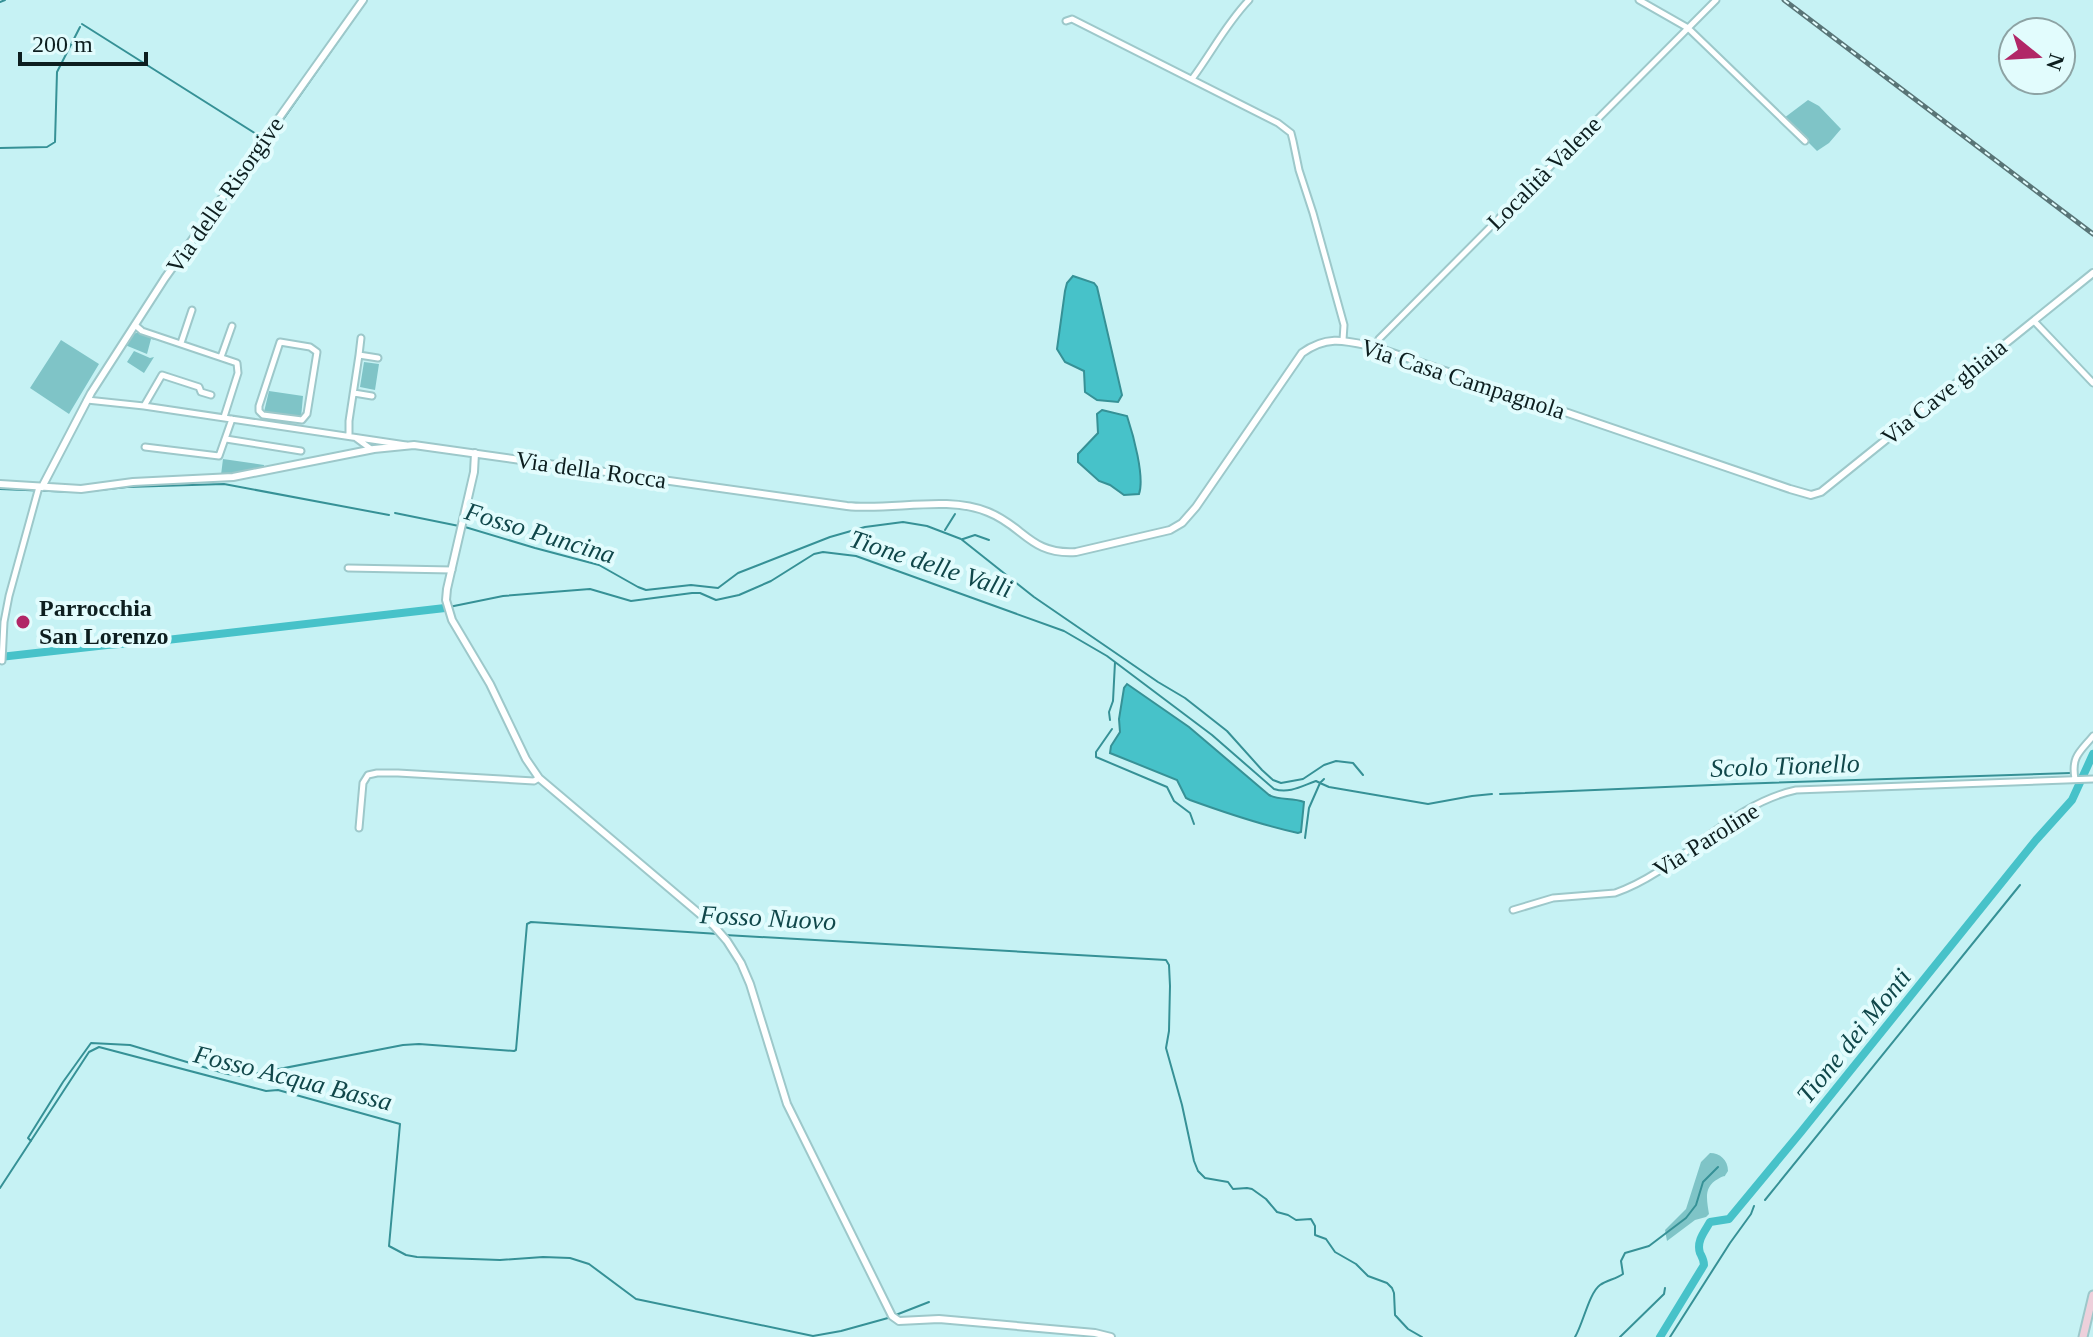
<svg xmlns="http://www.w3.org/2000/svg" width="2093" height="1337" font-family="Georgia,serif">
<rect width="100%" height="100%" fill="#c6f2f4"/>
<path fill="#7fc4c7" d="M1808,100L1819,106L1841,129L1829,143L1817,151L1784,118Z
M139,332L155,338V340L151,339L147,354L125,345L133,334Z
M61,340L99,364L69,414L30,388Z
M134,351L150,358L154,357L144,373L127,362Z
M364,362L379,364L375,390L360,387Z
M269,391L303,396L301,418L264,412Z
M223,459L264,465V468L221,475Z
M1710,1153C1720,1153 1728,1160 1728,1171C1722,1180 1728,1173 1718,1179C1703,1187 1707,1200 1709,1214L1706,1217L1695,1220L1667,1241L1665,1230L1686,1209L1701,1162Z"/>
<path fill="#47c2c9" stroke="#369196" stroke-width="2" d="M1073,276L1094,283L1097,287L1122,395L1118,402L1097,400L1085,392L1084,371L1065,362L1057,349L1065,291L1067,283Z
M1102,410L1127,416C1133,434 1145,477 1139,494L1124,495L1110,485L1099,481L1078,462V454L1098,433L1097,414Z
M1127,684L1189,727L1269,795C1280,801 1292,797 1304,802L1301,832L1298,833C1261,825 1226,813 1190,800L1186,798L1177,780L1110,753L1111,746L1120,732L1119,719L1124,688Z"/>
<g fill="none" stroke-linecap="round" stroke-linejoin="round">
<path stroke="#369196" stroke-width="2" d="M0,2L5,0
M82,24L261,137
M266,140L268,141L367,0
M0,148L47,147L55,142L57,72L80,27
M0,489L75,492
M90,491L127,487L224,484L389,515
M395,513L459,526
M465,527L535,548L599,565L638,587L646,590L691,585L718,588L738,573L830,537L865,527L903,522L927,526L961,539L1034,597L1158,682L1185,698L1227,731L1262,770L1273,780L1281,783L1303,779L1324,765L1336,761L1353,763L1363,775
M945,530L955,514
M963,539L975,535L989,540
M449,607L503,596L590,589L631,601L692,593H700L716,600L739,595L771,581L814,554L823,552L856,556L1064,631L1107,656L1212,735L1274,789C1289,794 1302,786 1316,781L1320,783L1324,779
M1110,720L1109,712L1113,701L1115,662
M1112,729L1096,752V757L1167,787L1174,801L1190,813L1194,824
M1500,794L1736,784L2071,773
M1305,838L1309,808L1320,783L1329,787L1428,804L1472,796L1492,794
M725,935L1166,960L1169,965L1170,986L1169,1031L1166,1048L1182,1105L1194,1161L1198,1171L1205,1178L1228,1182L1233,1189L1247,1188L1252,1189L1266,1199L1277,1212L1288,1215L1296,1220L1311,1219L1315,1226V1235L1326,1239L1335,1252L1356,1264L1368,1276L1387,1283L1392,1288L1394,1293L1395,1315L1408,1329L1422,1337
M31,1141L28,1138L63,1082L91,1043L130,1045L227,1074L243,1076L403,1045L419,1044L514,1051L516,1050L527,924L531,922L719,934
M0,1188L89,1052L99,1047L266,1091L278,1090L400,1124L389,1246L406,1255L417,1257L500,1260L543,1257L570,1258L589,1264L636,1299L813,1336L841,1331L888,1318L929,1302
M1765,1200L2020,885
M1575,1337C1583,1324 1589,1293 1600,1285C1607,1280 1616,1279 1623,1274L1621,1261L1625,1253L1649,1246L1686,1218L1696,1205L1703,1182L1718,1167
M1620,1337L1664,1294L1665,1288
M1670,1337L1730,1243L1751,1214L1754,1206"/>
<path stroke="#47c2c9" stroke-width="8" d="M0,657L107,645L158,641L445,608
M1660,1337L1704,1265C1704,1260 1702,1257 1700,1253C1696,1241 1705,1231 1710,1222L1729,1219L1801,1132L2036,840L2072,800L2093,754"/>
<g stroke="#9dc8ca" stroke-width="9">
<path id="minor" d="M1639,0L1688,28L1805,141
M1066,21L1072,19L1278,123L1291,133L1293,141L1299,170L1313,213L1344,325L1343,340
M1192,79C1212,52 1226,24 1249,0
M2034,321L2093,383
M135,325L142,331L237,363L238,373L224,417
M280,342L310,347L317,352L307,414L302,420L263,415L259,411V406Z
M181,343L192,310
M1375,347L1379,339L1716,0
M359,355L361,338
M221,357L232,326
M354,393L372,396
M87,400L144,406L406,445
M144,406L162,375L199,387L201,392L211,395
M349,435V421L359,355L378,358
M356,438L371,449
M226,439L301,451
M145,447L219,456L232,419
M348,568L452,570
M2,661L4,622L9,596L39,487
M2075,779C2071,756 2080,752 2093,736
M359,828L363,783L368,775L377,773H398L534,781L539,778
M1513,910L1553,898L1615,893C1681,870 1727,805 1796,790L2093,779"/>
</g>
<g stroke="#9dc8ca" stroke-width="10">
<path id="tertiary" d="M475,453L474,472L447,589L446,600L452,620L490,684L526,759L539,778L714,926L727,941L741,963L750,984L787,1104L892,1316L899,1321L939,1319L1095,1333L1111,1337
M0,484L81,489L133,482L233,477L374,449L414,445L847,506C892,511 946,495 988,512C1024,526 1030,555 1076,552L1170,530L1182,523L1196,507L1302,353C1328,334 1347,341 1375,347L1790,489L1811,495L1821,492L2093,273
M42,487L91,393L165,278L363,0"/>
</g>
<g stroke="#9dc8ca" stroke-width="11">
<path id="secondary" d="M2083,1337L2093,1295"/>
</g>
<use href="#minor" stroke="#fff" stroke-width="5"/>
<use href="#tertiary" stroke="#fff" stroke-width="6"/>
<use href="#secondary" stroke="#edd0db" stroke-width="7"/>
<g stroke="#597577" stroke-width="5">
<path id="rail" d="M1784,0L2093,234"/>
</g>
<use href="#rail" stroke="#e2fcfd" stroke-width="2" stroke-dasharray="6" stroke-linecap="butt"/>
</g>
<circle fill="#b12767" stroke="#e2fcfd" stroke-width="3" cx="23" cy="622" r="8"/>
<g text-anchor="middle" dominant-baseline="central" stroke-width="8" stroke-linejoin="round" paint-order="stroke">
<g font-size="24" fill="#0d1e1f" stroke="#e2fcfd">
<text transform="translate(1544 173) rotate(-45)">Località Valene</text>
<text transform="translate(225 195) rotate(-55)">Via delle Risorgive</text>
<text transform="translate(1463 379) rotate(18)">Via Casa Campagnola</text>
<text transform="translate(1944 392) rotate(-39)">Via Cave ghiaia</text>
<text transform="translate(591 470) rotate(8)">Via della Rocca</text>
<text transform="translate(1706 840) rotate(-32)">Via Paroline</text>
</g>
<g font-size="24" font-weight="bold" fill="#0d1e1f" stroke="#e2fcfd" text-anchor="start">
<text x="39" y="608">Parrocchia<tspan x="39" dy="28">San Lorenzo</tspan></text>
</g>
<g font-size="26" font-style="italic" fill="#10474a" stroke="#e2fcfd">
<text transform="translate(540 533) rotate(17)">Fosso Puncina</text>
<text transform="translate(931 564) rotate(18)">Tione delle Valli</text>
<text transform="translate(1785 766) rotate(-2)">Scolo Tionello</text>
<text transform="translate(768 918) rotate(3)">Fosso Nuovo</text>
<text transform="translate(1854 1036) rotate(-51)">Tione dei Monti</text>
<text transform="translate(293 1078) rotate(14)">Fosso Acqua Bassa</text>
</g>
</g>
<g transform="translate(2037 56) rotate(108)"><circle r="38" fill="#e2fcfd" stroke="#8da3a4" stroke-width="2"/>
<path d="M0-6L14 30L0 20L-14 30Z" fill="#b12767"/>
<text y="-12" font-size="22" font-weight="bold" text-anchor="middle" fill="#0d1e1f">N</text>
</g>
<path d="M20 52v12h126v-12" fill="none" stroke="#0d1e1f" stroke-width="4"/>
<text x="32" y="52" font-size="24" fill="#0d1e1f" stroke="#e2fcfd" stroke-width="6" paint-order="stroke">200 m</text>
</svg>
